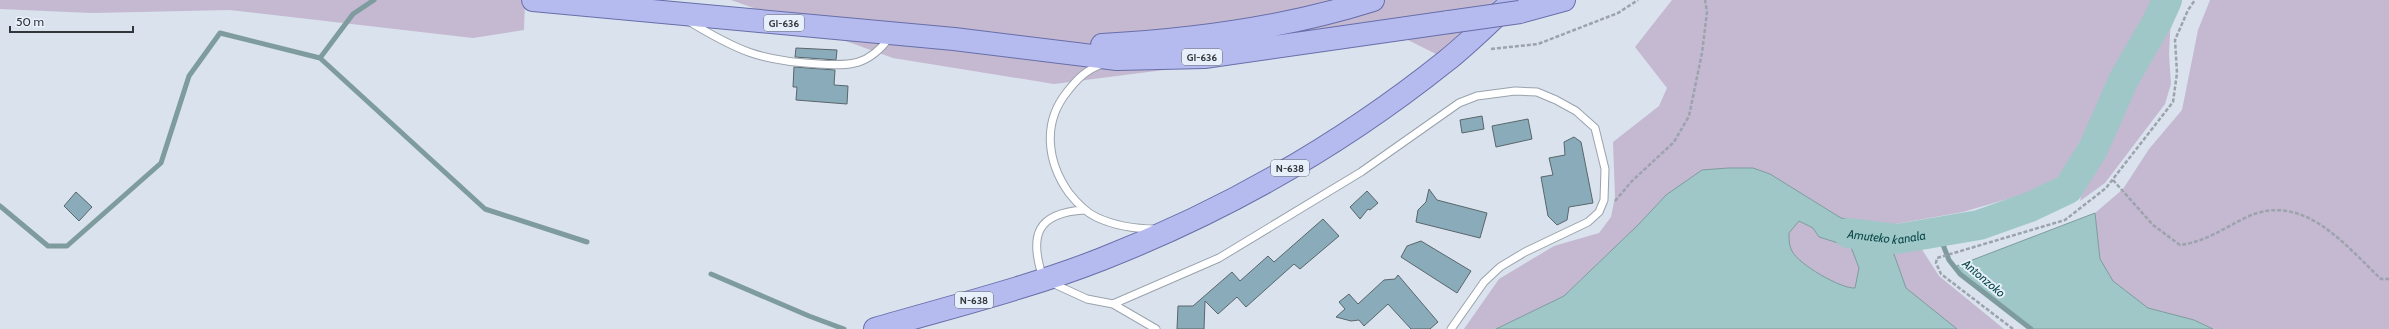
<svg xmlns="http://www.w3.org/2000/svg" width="2389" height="329" font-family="Cabin,sans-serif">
<rect width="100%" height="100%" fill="#d9e2ed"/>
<path fill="#c4b9d1" d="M0,0H525L524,30L473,38L229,10L92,13L0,9Z
M731,0H1495L1444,58L1406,39L1054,84L893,58Z
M1672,0H2155L2109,91L2055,185L1963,212L1884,226L1841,218L1770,174L1753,168L1702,170L1666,195L1639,224L1564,296L1496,329H1464L1499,279L1554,246L1599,233L1611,217L1615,197L1613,142L1659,106L1667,88L1635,47Z
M2210,0H2389V329H2213L2194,320L2147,308L2113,281L2100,259L2095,213L2123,189L2149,149L2182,110L2198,30Z
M2171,16L2169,54L2171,84L2165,104L2105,183L2080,201L2082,193L2147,59Z
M1799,221L1813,228L1819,237L1851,247L1893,253L1921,248L1939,276L2004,329H1571Z"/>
<path fill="#9fc7c7" stroke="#7e9b9d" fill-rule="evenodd" d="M1728,168H1753L1770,174L1841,218L1884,226L1906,288L1957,329H1496L1564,296L1639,224L1666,195L1702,170ZM1799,221L1813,228L1819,237L1851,247L1859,268L1855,288C1841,289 1798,264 1792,251C1789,246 1789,238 1789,233Z
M2095,213L2100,259L2113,281L2148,308L2194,320L2213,329H2031L1960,274L1954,267Z"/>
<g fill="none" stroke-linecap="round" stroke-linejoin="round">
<path stroke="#7e9b9d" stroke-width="5" d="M320,58L485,209L587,242
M0,206L48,246H67L161,163L189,76L220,33L320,58L353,14L374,0
M1938,232L1949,260L1960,274L2031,329
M711,274L809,316L844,329"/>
<path stroke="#9fc7c7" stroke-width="30" id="s1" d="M1848,233L1897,239L1979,225L2030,207L2068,189L2093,149L2124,79L2158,20L2167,0"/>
</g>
<path fill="#8aacba" stroke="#59666b" d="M796,48L837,50L836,60L795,57Z
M794,67L835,70L834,85L848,86L847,104L796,100L797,87H793Z
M1482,116L1484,129L1462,133L1460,120Z
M1528,119L1532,139L1496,147L1492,126Z
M1574,137L1581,142L1593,203L1569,207L1567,220L1557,225L1548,216L1541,177L1553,175L1549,158L1565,155L1564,142Z
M1429,189L1437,200L1487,213L1480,238L1416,222L1418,210L1426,202Z
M1367,191L1378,203L1370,210L1368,209L1360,219L1350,207Z
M76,192L92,207L79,221L64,206Z
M1323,219L1339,236L1300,269L1294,264L1246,307L1237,297L1218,314L1205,301L1204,329H1177L1178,306H1193L1232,272L1240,281L1268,256L1274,262Z
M1421,241L1471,271L1457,293L1401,257L1407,246Z
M1398,275L1438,322L1430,329H1411L1388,304L1364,326L1359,320L1351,321L1336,317L1345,309L1339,302L1349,294L1358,304L1384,280L1395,279Z"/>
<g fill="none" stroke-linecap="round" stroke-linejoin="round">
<g stroke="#9aa3ad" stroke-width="9">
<path id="lane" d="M690,22C738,51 761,61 818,64C851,66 868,66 890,37
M1102,64C1086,70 1077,79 1067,92C1042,123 1047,162 1069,193C1077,203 1085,212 1096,217C1115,226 1135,229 1156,229
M1043,278C1029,236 1036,213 1084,210
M1052,283L1087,299L1113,304L1219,258L1361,172L1459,103L1477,96L1515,91L1537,92L1556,100L1576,111L1595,128L1605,169L1604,200L1599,212L1588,222L1525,252L1500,267L1484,282L1451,329
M1113,304L1156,329"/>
</g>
<g stroke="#676ea9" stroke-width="24">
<path id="primary" d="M533,0L954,39L1117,59L1204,57L1449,22
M1520,12L1564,0
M1102,45C1194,40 1285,28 1373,0
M875,329C950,307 1028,288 1102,259C1227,210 1341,145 1446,61C1470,42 1491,20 1514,0"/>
</g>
<path stroke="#9ca3ac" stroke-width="2.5" stroke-dasharray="4 2" stroke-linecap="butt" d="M1491,49L1538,44L1618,13L1638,0
M2113,180L2153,225L2180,245C2205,242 2224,228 2247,217C2303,191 2345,245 2381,279H2389
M1615,201L1632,181L1674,142L1689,116L1702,53L1707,12L1705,0
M2013,329L1941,274L1936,263L1937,258L2065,220L2106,188L2173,102L2177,73L2175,40L2188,10L2195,0"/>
<use href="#lane" stroke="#fff" stroke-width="7"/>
<use href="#primary" stroke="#b5bbef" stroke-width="22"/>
<g stroke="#676ea9" stroke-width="24" stroke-linecap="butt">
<path id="primary-bridge" d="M1449,22L1520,12"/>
</g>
<use href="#primary-bridge" stroke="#b5bbef" stroke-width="22"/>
</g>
<g text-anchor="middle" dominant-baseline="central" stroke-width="4" stroke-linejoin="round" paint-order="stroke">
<g fill="#e6effa" stroke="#686d74" stroke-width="1">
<rect x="764" y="15" width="40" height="16" rx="3"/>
<rect x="1182" y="49" width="40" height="16" rx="3"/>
<rect x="1271" y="160" width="38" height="16" rx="3"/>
<rect x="955" y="292" width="38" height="16" rx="3"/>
</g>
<g font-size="10" font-weight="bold" fill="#32353a">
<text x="784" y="23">GI-636</text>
<text x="1202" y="57">GI-636</text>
<text x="1290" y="168">N-638</text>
<text x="974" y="300">N-638</text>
</g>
<g font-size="12" font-style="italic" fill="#0c494a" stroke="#e6effa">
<text stroke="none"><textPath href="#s1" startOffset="39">Amuteko kanala</textPath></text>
<text transform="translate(1984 278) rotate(40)">Antonzoko</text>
</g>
</g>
<path d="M10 26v6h123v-6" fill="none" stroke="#32353a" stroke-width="2"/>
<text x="16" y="26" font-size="12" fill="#32353a" stroke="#e6effa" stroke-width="3" paint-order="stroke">50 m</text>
</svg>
